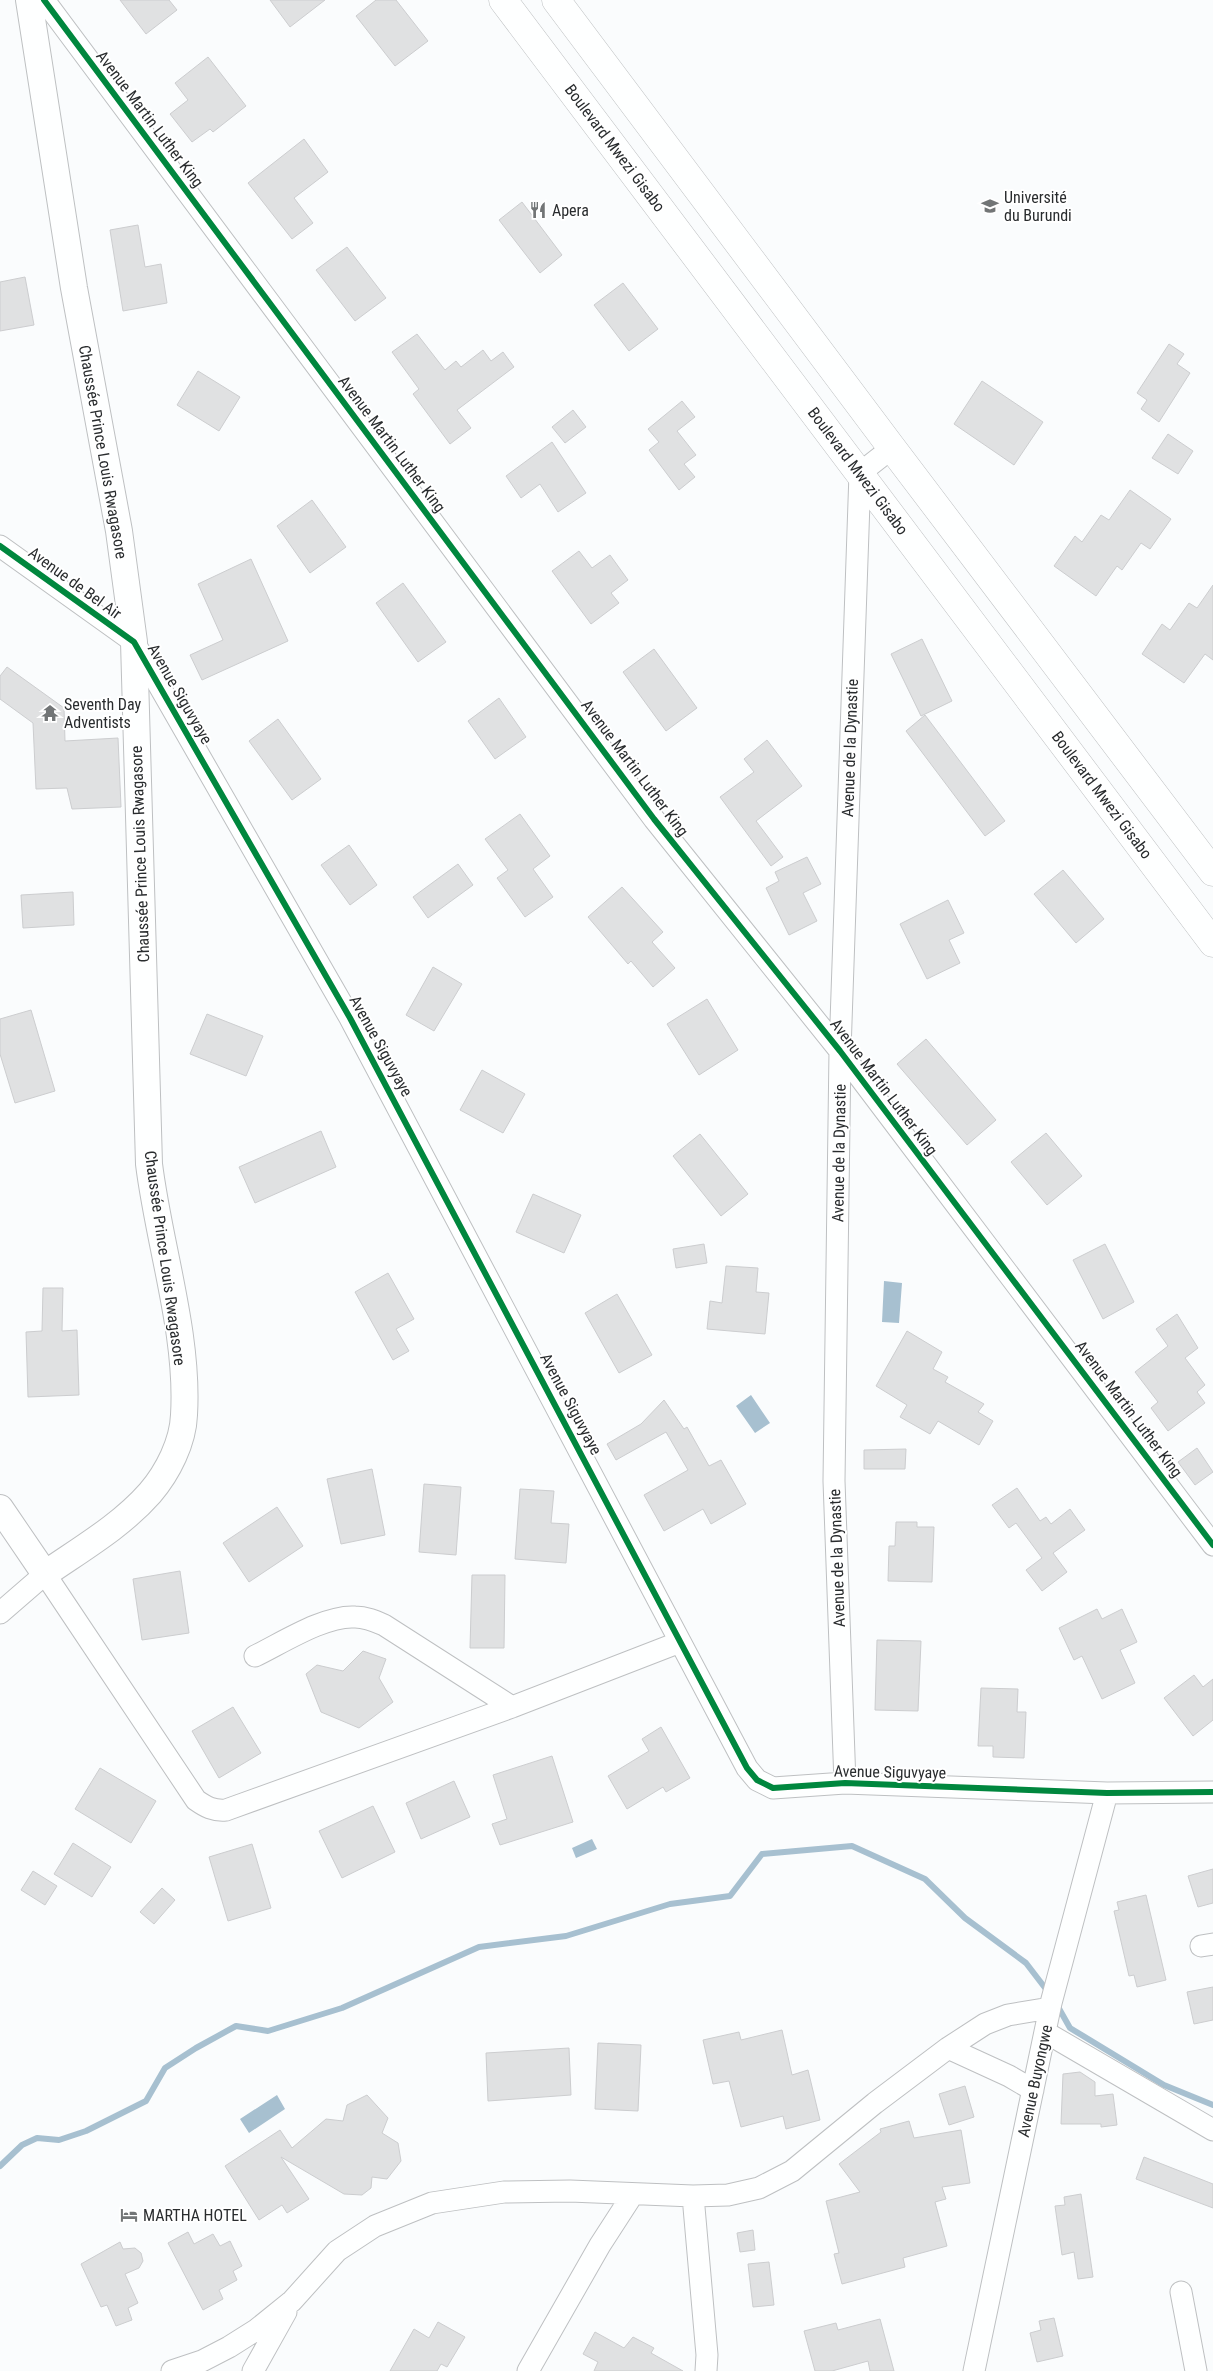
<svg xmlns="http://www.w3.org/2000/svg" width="1213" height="2371" font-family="'Roboto Condensed',sans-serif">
<rect width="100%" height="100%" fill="#fafcfd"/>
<path fill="#a7c0d0" d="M884,1281L902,1283L899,1323L882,1322Z
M751,1395L770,1423L755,1433L736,1406Z
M592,1839L597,1849L576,1858L572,1848Z
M277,2095L285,2109L249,2133L240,2119Z"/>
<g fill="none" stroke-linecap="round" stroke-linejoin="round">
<path stroke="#a7c0d0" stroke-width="6" d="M1057,2005L1070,2028L1164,2085L1213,2105
M0,2166L22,2145L37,2138L59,2140L86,2131L146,2101L165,2068L196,2048L236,2026L268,2031L342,2008L479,1947L566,1936L670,1904L730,1896L762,1854L852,1846L925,1879L965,1918L1026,1963L1049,1993"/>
</g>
<path fill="#e0e1e2" stroke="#cccdcf" d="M120,0H169L177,10L146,34Z
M270,0H325L290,27Z
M376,0H396L428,41L395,66L356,16Z
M208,57L246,106L213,132L210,129L192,142L170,114L188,100L175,83Z
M304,139L328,172L294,198L313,223L292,239L248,183Z
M522,202L562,255L540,273L499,220Z
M138,225L145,267L161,264L167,303L123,311L110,230Z
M347,247L386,298L355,321L316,270Z
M25,277L34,325L0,331V282Z
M623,283L658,329L629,351L594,305Z
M417,334L445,370L456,361L461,367L483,350L491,361L503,352L514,367L457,410L471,428L450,444L413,394L419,389L392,352Z
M1169,344L1184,354L1177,364L1190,373L1159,422L1141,409L1147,400L1137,393Z
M198,371L240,397L219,431L177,405Z
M982,381L1043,422L1014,465L954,424Z
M682,401L695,417L677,431L696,455L684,464L695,477L679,490L649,450L659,442L648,429Z
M573,410L586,427L565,443L552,427Z
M1168,434L1193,451L1178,474L1152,458Z
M552,442L586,493L558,512L540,484L521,498L506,476Z
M1130,490L1171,519L1150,549L1141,543L1122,570L1117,566L1096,596L1054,566L1075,536L1082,542L1101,515L1109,520Z
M312,500L346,547L310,573L277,526Z
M579,551L592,568L610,555L628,580L611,593L619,603L591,624L552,571Z
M251,559L288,641L202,680L190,655L223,640L198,584Z
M403,583L446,642L418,662L376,603Z
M1213,585V660L1205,654L1184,683L1142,654L1162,624L1170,630L1189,603L1197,608Z
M922,639L952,701L921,716L891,654Z
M654,649L697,708L666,731L623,672Z
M7,667L64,708L65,741L118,738L121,807L72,809L67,788L36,789L33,723L0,699V676Z
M499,698L526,737L495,759L468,721Z
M925,715L1005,821L985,836L906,731Z
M278,719L321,779L292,800L249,741Z
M767,740L802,786L756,821L783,857L771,866L720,797L754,772L744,759Z
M520,814L550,856L533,869L553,897L525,917L497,878L508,870L485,839Z
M349,845L377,885L350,905L321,865Z
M807,857L821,884L803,893L817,921L789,935L766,888L779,881L775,872Z
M458,864L473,885L428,918L413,897Z
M1063,870L1104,919L1076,943L1034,894Z
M622,887L663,932L652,942L675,968L653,987L631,961L628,964L588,917Z
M73,892L74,925L23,928L21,895Z
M948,900L964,933L949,940L960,963L927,979L900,924Z
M433,967L462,984L434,1031L406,1015Z
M707,999L738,1050L699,1075L667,1024Z
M31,1010L55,1091L15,1103L0,1054V1019Z
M207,1014L263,1036L246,1076L190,1054Z
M926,1039L996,1120L967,1145L897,1064Z
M482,1070L525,1094L503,1133L460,1110Z
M321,1131L336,1167L255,1203L239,1167Z
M1046,1133L1082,1176L1047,1205L1011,1162Z
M700,1134L748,1194L721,1216L673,1156Z
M533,1194L581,1215L564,1253L516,1232Z
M704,1244L707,1263L676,1268L673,1249Z
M1105,1244L1134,1302L1103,1319L1073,1260Z
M726,1266L758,1268L756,1292L769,1293L765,1334L707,1329L710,1301L722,1303Z
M388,1273L414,1319L396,1329L409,1351L393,1360L355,1292Z
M43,1288H63L62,1331L77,1330L79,1395L28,1397L26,1332L42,1331Z
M617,1294L652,1355L619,1373L585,1313Z
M1177,1314L1198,1348L1185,1358L1205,1385L1197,1392L1205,1403L1168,1431L1151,1408L1158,1402L1135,1372L1168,1346L1156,1329Z
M907,1331L942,1352L933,1369L948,1377L945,1382L984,1404L978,1412L993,1421L979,1445L938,1421L930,1434L900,1417L907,1405L876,1386Z
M664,1400L684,1429L687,1427L709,1466L721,1460L746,1504L711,1524L703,1509L664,1531L644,1495L688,1470L666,1432L616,1460L607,1444L641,1424Z
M1197,1448L1213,1472L1195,1485L1178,1462Z
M906,1449L905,1469H864V1450Z
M372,1469L385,1535L341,1544L327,1479Z
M424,1484L461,1487L456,1555L419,1552Z
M1017,1488L1040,1521L1046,1517L1051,1524L1070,1509L1085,1530L1053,1553L1067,1572L1042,1591L1026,1570L1042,1558L1016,1523L1009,1528L992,1505Z
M520,1489L554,1491L551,1523L569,1524L566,1563L515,1559Z
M277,1507L303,1546L249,1582L223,1543Z
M896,1522H917V1527H934L932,1582L888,1581L889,1546H895Z
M180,1571L189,1633L142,1640L133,1579Z
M472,1575H505L504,1648H470Z
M1097,1609L1102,1619L1122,1609L1137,1642L1120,1650L1135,1683L1102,1699L1082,1656L1074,1660L1059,1628Z
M877,1640L921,1641L918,1711L875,1710Z
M363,1651L386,1659L379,1678L393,1702L359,1728L321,1712L306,1674L317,1665L343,1671Z
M1194,1675L1203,1687L1213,1679V1720L1193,1736L1164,1698Z
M981,1688L1018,1689L1017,1712H1026L1024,1758L993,1757V1746H978Z
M233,1707L261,1753L219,1778L192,1731Z
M661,1727L690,1778L666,1792L663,1787L627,1809L608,1776L649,1751L642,1739Z
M552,1756L573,1822L500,1845L492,1824L507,1819L493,1775Z
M100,1768L156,1801L131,1843L75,1809Z
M454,1781L470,1817L421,1839L406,1803Z
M373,1806L395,1852L342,1878L319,1831Z
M73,1843L111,1867L92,1897L54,1874Z
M252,1844L271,1908L228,1921L209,1857Z
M1213,1869V1903L1198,1907L1188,1876Z
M33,1871L57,1886L45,1905L21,1890Z
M162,1888L175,1900L154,1924L140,1912Z
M1146,1895L1166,1980L1137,1987L1134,1975L1129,1976L1114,1911L1119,1910L1117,1902Z
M1213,1987V2020L1194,2024L1187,1992Z
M782,2030L792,2075L808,2070L820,2120L786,2129L783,2116L741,2127L729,2081L713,2084L703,2040L739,2032L741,2040Z
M598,2043L641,2045L638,2111L595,2109Z
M569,2048L571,2095L488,2101L486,2053Z
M1080,2072L1095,2082V2096L1113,2094L1117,2125L1101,2127V2124H1061L1063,2074Z
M965,2086L974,2117L949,2125L939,2094Z
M367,2095L388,2118L382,2133L398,2143L401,2161L387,2179L372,2177L371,2188L362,2195L344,2194L281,2157L309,2199L287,2213L282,2205L259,2220L225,2166L280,2130L292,2148L326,2119L343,2121L347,2105Z
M909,2121L914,2138L961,2130L970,2183L942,2187L946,2199L935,2202L947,2246L903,2258L905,2267L842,2284L834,2254L839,2253L826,2201L860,2192L839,2164L881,2132L880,2129Z
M1144,2157L1213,2184V2208L1136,2179Z
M1081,2194L1093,2277L1078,2279L1074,2252L1062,2255L1055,2206L1065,2205L1064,2197Z
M753,2230L755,2250L740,2252L737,2233Z
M188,2232L194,2244L213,2234L220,2246L230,2241L242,2266L233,2271L237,2280L219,2290L223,2299L203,2310L168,2243Z
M120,2242L123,2249L135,2248L141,2253L143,2261L139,2268L125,2274L138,2303L128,2308L132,2320L116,2326L107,2305L101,2307L81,2264Z
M769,2262L774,2305L753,2307L748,2264Z
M1054,2318L1063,2356L1037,2362L1030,2333L1041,2330L1039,2321Z
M880,2319L894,2371H870L868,2361L832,2371H815L804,2331L836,2323L838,2330Z
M438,2322L465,2337L447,2367L441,2364L437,2371H390L414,2329L429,2338Z
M595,2332L624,2348L633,2337L654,2348L651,2353L683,2371H594L598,2362L583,2354Z"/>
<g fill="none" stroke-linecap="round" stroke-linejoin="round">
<g stroke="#bec0c2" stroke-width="23">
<path id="minor" d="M44,0L654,819L840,1051L1213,1545
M0,546L134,642L350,1018L747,1768L757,1780L773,1788L845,1783L1107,1793L1213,1792
M0,1613L45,1574L196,1800C206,1807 213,1811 226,1810L512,1707L680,1642
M255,1656C282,1643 325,1615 355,1617C366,1617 375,1621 384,1625L512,1707
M845,1783L834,1481L840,1051L860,473L892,448
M1201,1946L1213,1944
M1045,2032L1213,2130
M948,2048L1009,2076L1033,2090
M693,2196L707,2355L706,2371
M1181,2292L1196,2371
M172,2371L202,2361L229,2347L256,2330L292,2301L337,2251L375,2226L432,2203L504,2192L570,2191L693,2196L728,2195L759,2188L792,2171L875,2103L948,2048L985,2024L1008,2015L1050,2008
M253,2371L286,2312
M528,2371L600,2245L633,2194
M974,2371L1051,2003L1107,1793"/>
</g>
<g stroke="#bec0c2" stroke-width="28">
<path id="tertiary" d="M0,1508L45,1574C81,1549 121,1526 150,1493C168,1472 183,1442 184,1415C189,1334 159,1245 149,1164L134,642L119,531L74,288L29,0"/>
</g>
<g stroke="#bec0c2" stroke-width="29">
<path id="primary" d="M503,0L1213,943
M556,0L892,448L1213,872"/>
</g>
<use href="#minor" stroke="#feffff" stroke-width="21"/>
<use href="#tertiary" stroke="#feffff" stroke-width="26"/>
<use href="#primary" stroke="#feffff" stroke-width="28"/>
<g stroke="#fff" stroke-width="9">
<path id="cycleway" d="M44,0L654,819L840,1051L1213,1545
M0,546L134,642L350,1018L747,1768L757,1780L773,1788L845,1783L1107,1793L1213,1792"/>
</g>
<use href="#cycleway" stroke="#00873e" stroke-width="6"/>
</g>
<defs>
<g id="university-bare" transform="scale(1.35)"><path d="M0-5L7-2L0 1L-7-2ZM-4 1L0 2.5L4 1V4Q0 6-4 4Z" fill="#727576" stroke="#fff" stroke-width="2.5" paint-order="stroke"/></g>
<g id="restaurant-bare" transform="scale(1.35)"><path d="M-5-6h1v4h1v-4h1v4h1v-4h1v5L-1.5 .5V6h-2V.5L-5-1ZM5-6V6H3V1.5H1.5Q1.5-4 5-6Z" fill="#727576" stroke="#fff" stroke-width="2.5" paint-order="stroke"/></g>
<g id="temple-bare" transform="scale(1.35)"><path d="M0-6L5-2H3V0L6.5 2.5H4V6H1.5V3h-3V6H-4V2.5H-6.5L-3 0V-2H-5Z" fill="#727576" stroke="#fff" stroke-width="2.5" paint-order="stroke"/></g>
<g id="hotel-bare" transform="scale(1.35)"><path d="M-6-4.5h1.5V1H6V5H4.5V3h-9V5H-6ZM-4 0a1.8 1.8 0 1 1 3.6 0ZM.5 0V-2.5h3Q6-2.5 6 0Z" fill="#727576" stroke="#fff" stroke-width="2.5" paint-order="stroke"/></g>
</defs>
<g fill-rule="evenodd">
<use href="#university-bare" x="990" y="206"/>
<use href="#restaurant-bare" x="538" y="210"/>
<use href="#temple-bare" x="50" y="713"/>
<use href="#hotel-bare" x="129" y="2215"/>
</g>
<g text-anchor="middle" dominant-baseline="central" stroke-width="4" stroke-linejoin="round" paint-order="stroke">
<g font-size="16" fill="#292c2e" stroke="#fff">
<text transform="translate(150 119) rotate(53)">Avenue Martin Luther King</text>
<text transform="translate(615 148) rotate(53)">Boulevard Mwezi Gisabo</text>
<text transform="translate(392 444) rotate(53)">Avenue Martin Luther King</text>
<text transform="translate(103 452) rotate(80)">Chaussée Prince Louis Rwagasore</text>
<text transform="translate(858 471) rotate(53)">Boulevard Mwezi Gisabo</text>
<text transform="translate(75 583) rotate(36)">Avenue de Bel Air</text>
<text transform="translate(180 694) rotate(60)">Avenue Siguvyaye</text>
<text transform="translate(850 748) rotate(-88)">Avenue de la Dynastie</text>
<text transform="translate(635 768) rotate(53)">Avenue Martin Luther King</text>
<text transform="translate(1102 795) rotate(53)">Boulevard Mwezi Gisabo</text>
<text transform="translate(140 854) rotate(-92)">Chaussée Prince Louis Rwagasore</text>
<text transform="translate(381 1046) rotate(61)">Avenue Siguvyaye</text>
<text transform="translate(884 1087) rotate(53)">Avenue Martin Luther King</text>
<text transform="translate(839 1153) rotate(-89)">Avenue de la Dynastie</text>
<text transform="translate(165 1258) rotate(82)">Chaussée Prince Louis Rwagasore</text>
<text transform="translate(571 1404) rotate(62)">Avenue Siguvyaye</text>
<text transform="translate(1129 1409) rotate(53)">Avenue Martin Luther King</text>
<text transform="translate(837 1558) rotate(-92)">Avenue de la Dynastie</text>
<text transform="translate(890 1772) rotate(1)">Avenue Siguvyaye</text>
<text transform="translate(1035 2081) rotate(-78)">Avenue Buyongwe</text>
</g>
<g font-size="16" fill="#292c2e" stroke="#fff" text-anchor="start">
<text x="1004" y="197">Université<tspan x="1004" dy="18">du Burundi</tspan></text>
<text x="552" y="210">Apera</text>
<text x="64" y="704">Seventh Day<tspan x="64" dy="18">Adventists</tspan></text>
<text x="143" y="2215">MARTHA HOTEL</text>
</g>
</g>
</svg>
